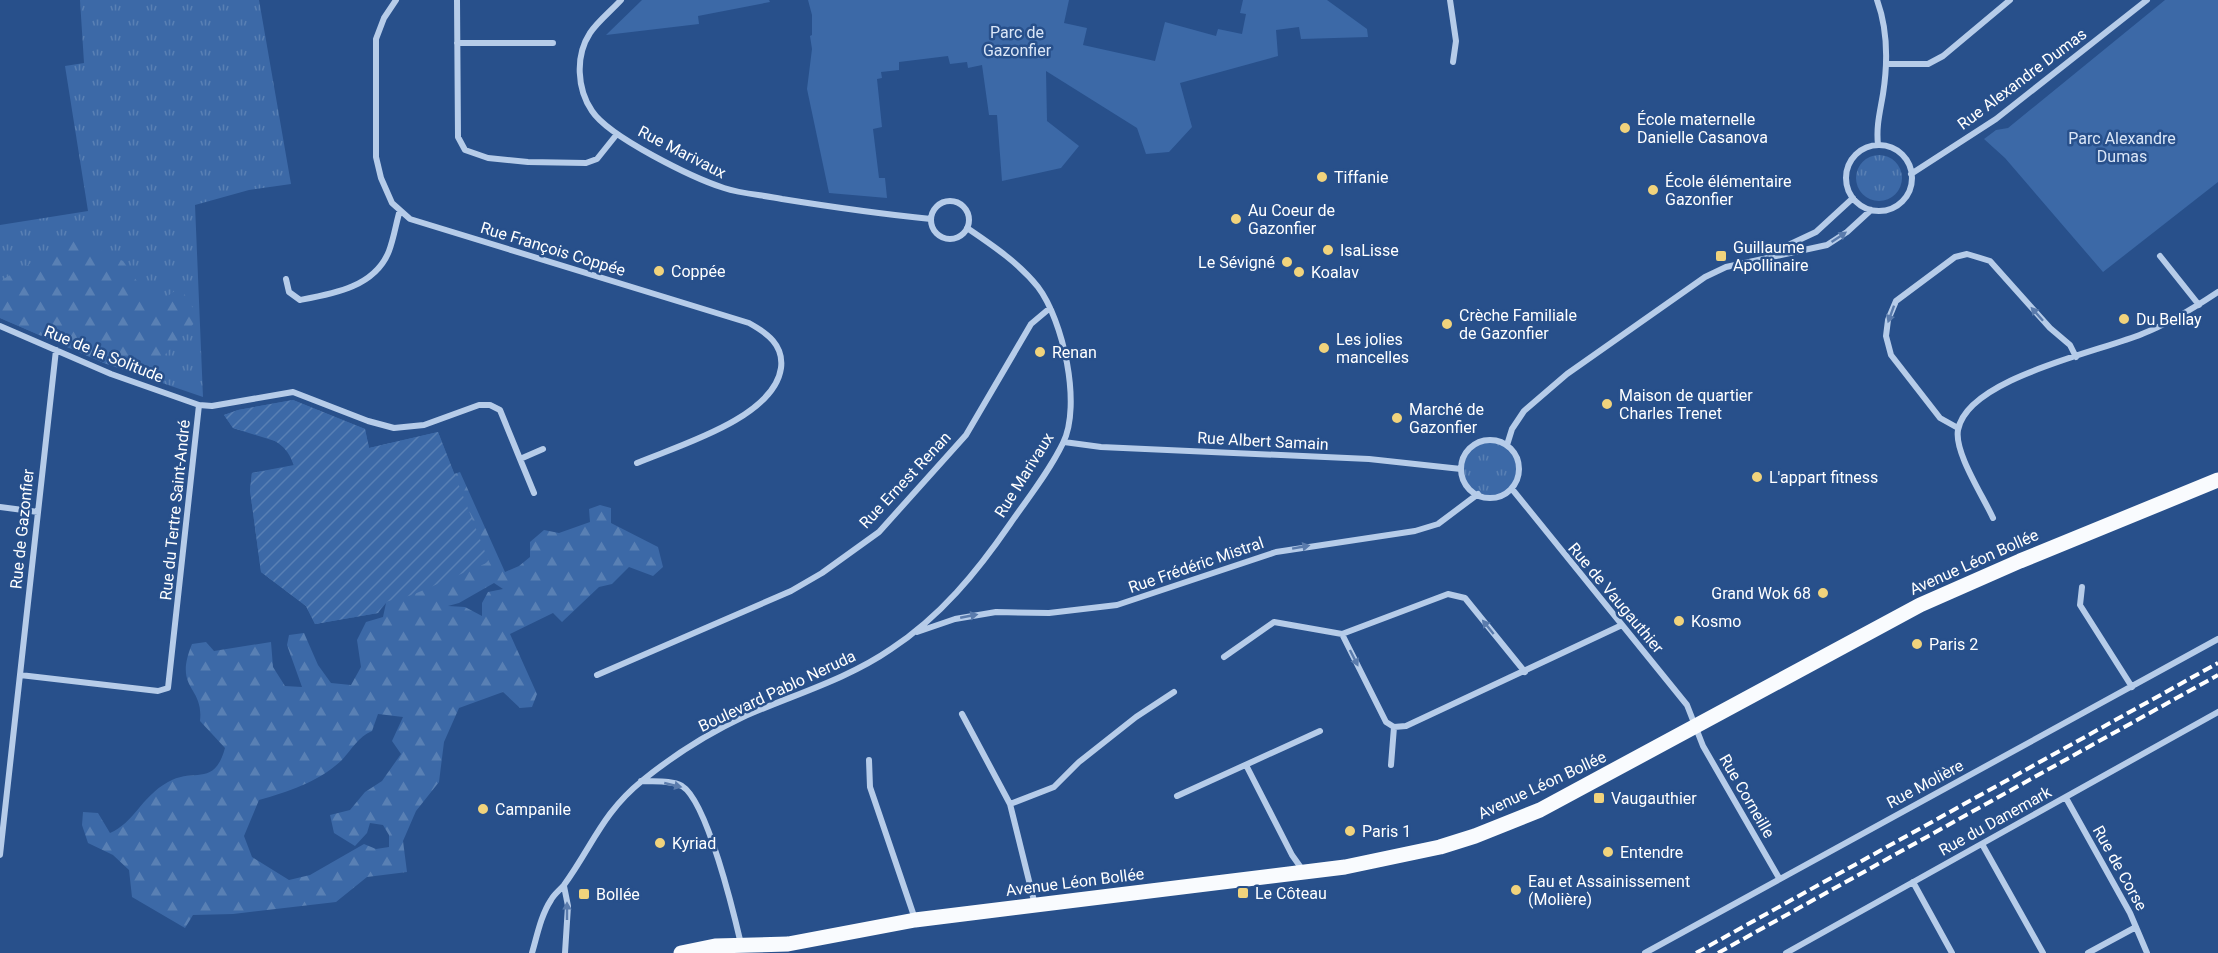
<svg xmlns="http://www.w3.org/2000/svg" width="2218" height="953" font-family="Roboto,sans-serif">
<defs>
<pattern id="grass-tufts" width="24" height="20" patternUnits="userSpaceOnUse" patternTransform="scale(1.5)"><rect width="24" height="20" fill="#3c69a7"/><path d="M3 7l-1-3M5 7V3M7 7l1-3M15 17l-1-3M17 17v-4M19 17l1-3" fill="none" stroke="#5980b4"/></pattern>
<pattern id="forest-firs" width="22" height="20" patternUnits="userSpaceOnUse" patternTransform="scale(1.5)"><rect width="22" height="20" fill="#3c69a7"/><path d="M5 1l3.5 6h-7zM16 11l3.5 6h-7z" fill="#5980b4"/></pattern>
<pattern id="garden-furrows" width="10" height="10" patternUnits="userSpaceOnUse" patternTransform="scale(1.5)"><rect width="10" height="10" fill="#3c69a7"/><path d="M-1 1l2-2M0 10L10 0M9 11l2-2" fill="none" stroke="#5980b4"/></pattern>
</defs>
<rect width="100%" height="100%" fill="#28508b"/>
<path fill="url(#grass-tufts)" d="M80,0H259L291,184L249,190L195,205L203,397L104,363L0,318V225L88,211L65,66L84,63Z
M1856 178a23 23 0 1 1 46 0a23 23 0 1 1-46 0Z
M1461 469a29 29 0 1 1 58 0a29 29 0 1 1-58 0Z"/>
<path fill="url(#forest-firs)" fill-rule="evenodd" d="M74,238L123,261L154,306L180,287L199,318L144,377L104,363L0,318V281Z
M293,400L365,429L369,448L438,432L454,474L460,472L505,572L519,566L530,557V542L544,530L559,533L590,522L589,509L600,505L611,508V523L658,547L663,567L653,576L629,567L612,584L599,587L562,622L553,613L510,634L537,694L532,707L520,708L503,692L459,708L444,742L439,782L416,811L403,841L407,872L367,877L336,902L233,914L193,915L185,928L132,897L129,870L113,855L88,843L82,825L83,812L98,813L110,833C134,823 141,797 168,782C194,767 214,788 225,748L200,721C204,685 173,690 192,644L206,642L214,651L271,642L273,667L285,686L302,687L287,645L289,635L304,633L318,665L331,683L351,685L361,667L357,640L366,622L383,617L386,603L378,613L315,624L306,606L261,572L250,490L252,473L294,465L288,449L278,442L233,428L224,415L238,410ZM494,583L503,589L488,592L482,603V616L465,607L448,606L459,603ZM378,714L403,717L392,741L401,754L382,781L365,792L350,810L330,815L334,833L355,846L367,833L370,823L383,825L389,835V847L376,849L364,844L310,875L289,880L252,857L244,836L259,800C288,792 320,781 342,760C352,749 358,737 372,731Z"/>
<path fill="#3c69a7" d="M642,0H769L770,2L698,16L699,24L606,35Z
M808,0H1069L1064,23L1087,28L1083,45L1155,61L1165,22L1216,36L1218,29L1242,34L1246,14L1240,13L1243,0H1327L1367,29L1368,37L1301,39L1299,27L1276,30L1278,56L1180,83L1192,127L1169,152L1146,154L1137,128L1046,71L1047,121L1079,146L1061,168L1002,181L997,115H989L982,65L968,68L967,62L950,64L948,56L899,62V70L881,72L882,78L877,79L882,127L873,129L879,178H885L887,198L829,193L807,89L812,49L810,36L812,35V15Z
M2165,0H2218V182L2103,272L2005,158L1984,139L1996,130L2008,128Z"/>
<path fill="url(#garden-furrows)" d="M293,400L365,429L369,448L438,432L489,562L412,595L385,602L378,613L315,624L306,606L261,572L250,490L252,473L294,466C285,436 260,436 233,428L224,415L238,410Z"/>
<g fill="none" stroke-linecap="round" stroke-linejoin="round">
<path stroke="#b6cce9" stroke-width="6" d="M396,0L384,18L376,39V157L381,178L392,203L410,219L749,323C767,333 784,345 781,368C774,418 677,446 637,463
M457,0L458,137L465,150L488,158L528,162L586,163L597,159L617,134
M621,0C611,11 598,21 590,33C575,56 577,89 592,111C609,137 693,178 724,188C742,194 763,195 782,199C832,207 881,214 931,219
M1450,0L1456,41L1453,62
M1877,0C1888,30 1888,62 1883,94C1880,112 1876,126 1878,145
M457,43H553
M1887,64H1928L1943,56L2010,0
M1846 178a33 33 0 1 1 66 0a33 33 0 1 1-66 0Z
M1911,174L1996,119L2147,0
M931 220a19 19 0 1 1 38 0a19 19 0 1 1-38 0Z
M1769,254L1816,232L1853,198
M2160,256L2199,305
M286,279L289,292L300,300C333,294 375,287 389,251C394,238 396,223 400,210
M0,326L111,374L199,405L212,406L293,392L368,421L394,428L424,425L479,405H490L500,410L520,459L543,449
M1958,428L1940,418L1891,355L1886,336L1888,320L1896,301L1955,257L1967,254L1990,261L2050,328L2070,345L2076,357
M1461 469a29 29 0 1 1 58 0a29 29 0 1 1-58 0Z
M1064,442L1101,447L1369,459L1461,469
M1507,445L1512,429L1524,411L1567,374L1705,277L1726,267L1827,245L1847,232L1871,210
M520,459L534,493
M1512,489L1687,705L1703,746L1779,878
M0,507L38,512
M1993,518C1983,496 1954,452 1958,430C1967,378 2099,352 2142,334C2168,324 2194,308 2218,292
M2082,587L2080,605L2132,687
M917,632L955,619L996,612L1049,613L1117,605L1276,552L1415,531L1438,524L1478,494
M1224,657L1274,622L1342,634
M1525,672L1465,598L1448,594L1342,634L1386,722L1394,727L1406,726L1622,625
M20,675L158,691L168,688L199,405
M597,675L791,591L822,573L879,532L966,435L1031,324L1050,308
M962,714L1010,804
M869,760L870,787L915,919
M1246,765L1292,855L1304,872
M1391,765L1394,727
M641,781C654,782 671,780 682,786C707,801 734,914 741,944
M1177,796L1320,731
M2066,798L2130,913L2147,953
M1982,844L2043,953
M0,855L56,350
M1913,882L1952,953
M564,886L568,906L565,953
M1035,905L1010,804L1054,787L1079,762L1136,717L1174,692
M532,953C537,936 541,915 551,900C554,894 560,890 564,885C593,845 602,813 643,780C674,755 707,734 743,717C792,695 846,680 891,649C940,617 977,572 1010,524C1028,498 1049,472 1063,443C1082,405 1063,320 1038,287C1019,263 992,245 967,228
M1645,953L2218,639
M1786,953L2218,712
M2088,953L2136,927"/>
<path stroke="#f9fbfe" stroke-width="15" d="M681,953L715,946L788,944L915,920L1345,867L1440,847L1475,836L1540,810L1920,605L2020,561L2218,480"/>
<path stroke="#fff" stroke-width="4" stroke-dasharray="10 4.5" stroke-linecap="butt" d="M1696,953L2218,663
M1718,953L2218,675"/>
</g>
<defs><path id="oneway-solid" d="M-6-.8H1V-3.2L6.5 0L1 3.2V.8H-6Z" transform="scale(1.5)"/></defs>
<g fill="#5a7bac">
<use href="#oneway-solid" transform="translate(1839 237) rotate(-34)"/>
<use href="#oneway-solid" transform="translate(1891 314) rotate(110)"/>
<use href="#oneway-solid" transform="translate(2037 314) rotate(-132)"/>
<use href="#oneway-solid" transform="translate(1301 547) rotate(-10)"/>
<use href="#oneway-solid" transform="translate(969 616) rotate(-11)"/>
<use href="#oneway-solid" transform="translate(1488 627) rotate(-129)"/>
<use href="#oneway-solid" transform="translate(1354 658) rotate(63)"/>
<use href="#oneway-solid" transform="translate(673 785) rotate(13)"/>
<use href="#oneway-solid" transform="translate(567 911) rotate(-90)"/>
</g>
<g fill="#f1d37c" stroke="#28508b" stroke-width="2">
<circle cx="1625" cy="128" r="6"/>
<circle cx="1322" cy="177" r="6"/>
<circle cx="1653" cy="190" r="6"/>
<circle cx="1236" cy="219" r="6"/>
<circle cx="1328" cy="250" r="6"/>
<rect x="1715" y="250" width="12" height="12" rx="3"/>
<circle cx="1287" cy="262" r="6"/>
<circle cx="659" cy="271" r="6"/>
<circle cx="1299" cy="272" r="6"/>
<circle cx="2124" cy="319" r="6"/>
<circle cx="1447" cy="324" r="6"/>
<circle cx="1324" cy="348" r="6"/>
<circle cx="1040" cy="352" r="6"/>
<circle cx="1607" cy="404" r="6"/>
<circle cx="1397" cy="418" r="6"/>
<circle cx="1757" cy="477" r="6"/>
<circle cx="1823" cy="593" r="6"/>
<circle cx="1679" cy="621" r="6"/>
<circle cx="1917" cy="644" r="6"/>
<rect x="1593" y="792" width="12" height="12" rx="3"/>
<circle cx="483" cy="809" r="6"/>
<circle cx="1350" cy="831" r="6"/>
<circle cx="660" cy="843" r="6"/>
<circle cx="1608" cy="852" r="6"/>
<circle cx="1516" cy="890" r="6"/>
<rect x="1237" y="887" width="12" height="12" rx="3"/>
<rect x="578" y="888" width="12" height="12" rx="3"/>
</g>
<g text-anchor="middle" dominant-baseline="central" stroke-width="5" stroke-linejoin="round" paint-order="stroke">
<g font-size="16" fill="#dae6f7" stroke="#28508b">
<text x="1017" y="32">Parc de<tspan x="1017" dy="18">Gazonfier</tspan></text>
<text x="2122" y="138">Parc Alexandre<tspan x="2122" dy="18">Dumas</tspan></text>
</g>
<g font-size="16" fill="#fff" stroke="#28508b">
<text transform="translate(2022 79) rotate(-37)">Rue Alexandre Dumas</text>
<text transform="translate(682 152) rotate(27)">Rue Marivaux</text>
<text transform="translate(553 249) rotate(17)">Rue François Coppée</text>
<text transform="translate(104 354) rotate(22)">Rue de la Solitude</text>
<text transform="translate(1263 441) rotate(3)">Rue Albert Samain</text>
<text transform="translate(1024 475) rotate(-58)">Rue Marivaux</text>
<text transform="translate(905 480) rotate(-47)">Rue Ernest Renan</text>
<text transform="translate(175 510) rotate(-84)">Rue du Tertre Saint-André</text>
<text transform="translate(22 529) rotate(-84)">Rue de Gazonfier</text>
<text transform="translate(1974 562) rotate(-24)">Avenue Léon Bollée</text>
<text transform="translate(1196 565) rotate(-19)">Rue Frédéric Mistral</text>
<text transform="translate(1616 598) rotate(50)">Rue de Vaugauthier</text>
<text transform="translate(777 691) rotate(-25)">Boulevard Pablo Neruda</text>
<text transform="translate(1925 784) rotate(-28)">Rue Molière</text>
<text transform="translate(1542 785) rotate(-25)">Avenue Léon Bollée</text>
<text transform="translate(1747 796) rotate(60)">Rue Corneille</text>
<text transform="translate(1995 821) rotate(-29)">Rue du Danemark</text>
<text transform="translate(2120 868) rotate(61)">Rue de Corse</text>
<text transform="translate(1075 882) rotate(-7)">Avenue Léon Bollée</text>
</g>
<g font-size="16" fill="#fff" stroke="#28508b" text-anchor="start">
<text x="1637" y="119">École maternelle<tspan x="1637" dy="18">Danielle Casanova</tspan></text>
<text x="1334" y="177">Tiffanie</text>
<text x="1665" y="181">École élémentaire<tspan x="1665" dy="18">Gazonfier</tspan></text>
<text x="1248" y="210">Au Coeur de<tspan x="1248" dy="18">Gazonfier</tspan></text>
<text x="1733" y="247">Guillaume<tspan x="1733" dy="18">Apollinaire</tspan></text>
<text x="1340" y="250">IsaLisse</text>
<text x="1275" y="262" text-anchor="end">Le Sévigné</text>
<text x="671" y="271">Coppée</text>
<text x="1311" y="272">Koalav</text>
<text x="1459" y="315">Crèche Familiale<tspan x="1459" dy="18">de Gazonfier</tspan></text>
<text x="2136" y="319">Du Bellay</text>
<text x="1336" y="339">Les jolies<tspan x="1336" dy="18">mancelles</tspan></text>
<text x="1052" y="352">Renan</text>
<text x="1619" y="395">Maison de quartier<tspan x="1619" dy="18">Charles Trenet</tspan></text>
<text x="1409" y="409">Marché de<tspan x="1409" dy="18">Gazonfier</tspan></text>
<text x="1769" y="477">L'appart fitness</text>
<text x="1811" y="593" text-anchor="end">Grand Wok 68</text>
<text x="1691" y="621">Kosmo</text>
<text x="1929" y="644">Paris 2</text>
<text x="1611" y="798">Vaugauthier</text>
<text x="495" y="809">Campanile</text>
<text x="1362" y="831">Paris 1</text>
<text x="672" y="843">Kyriad</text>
<text x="1620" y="852">Entendre</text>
<text x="1528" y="881">Eau et Assainissement<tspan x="1528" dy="18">(Molière)</tspan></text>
<text x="1255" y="893">Le Côteau</text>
<text x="596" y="894">Bollée</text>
</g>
</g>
</svg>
